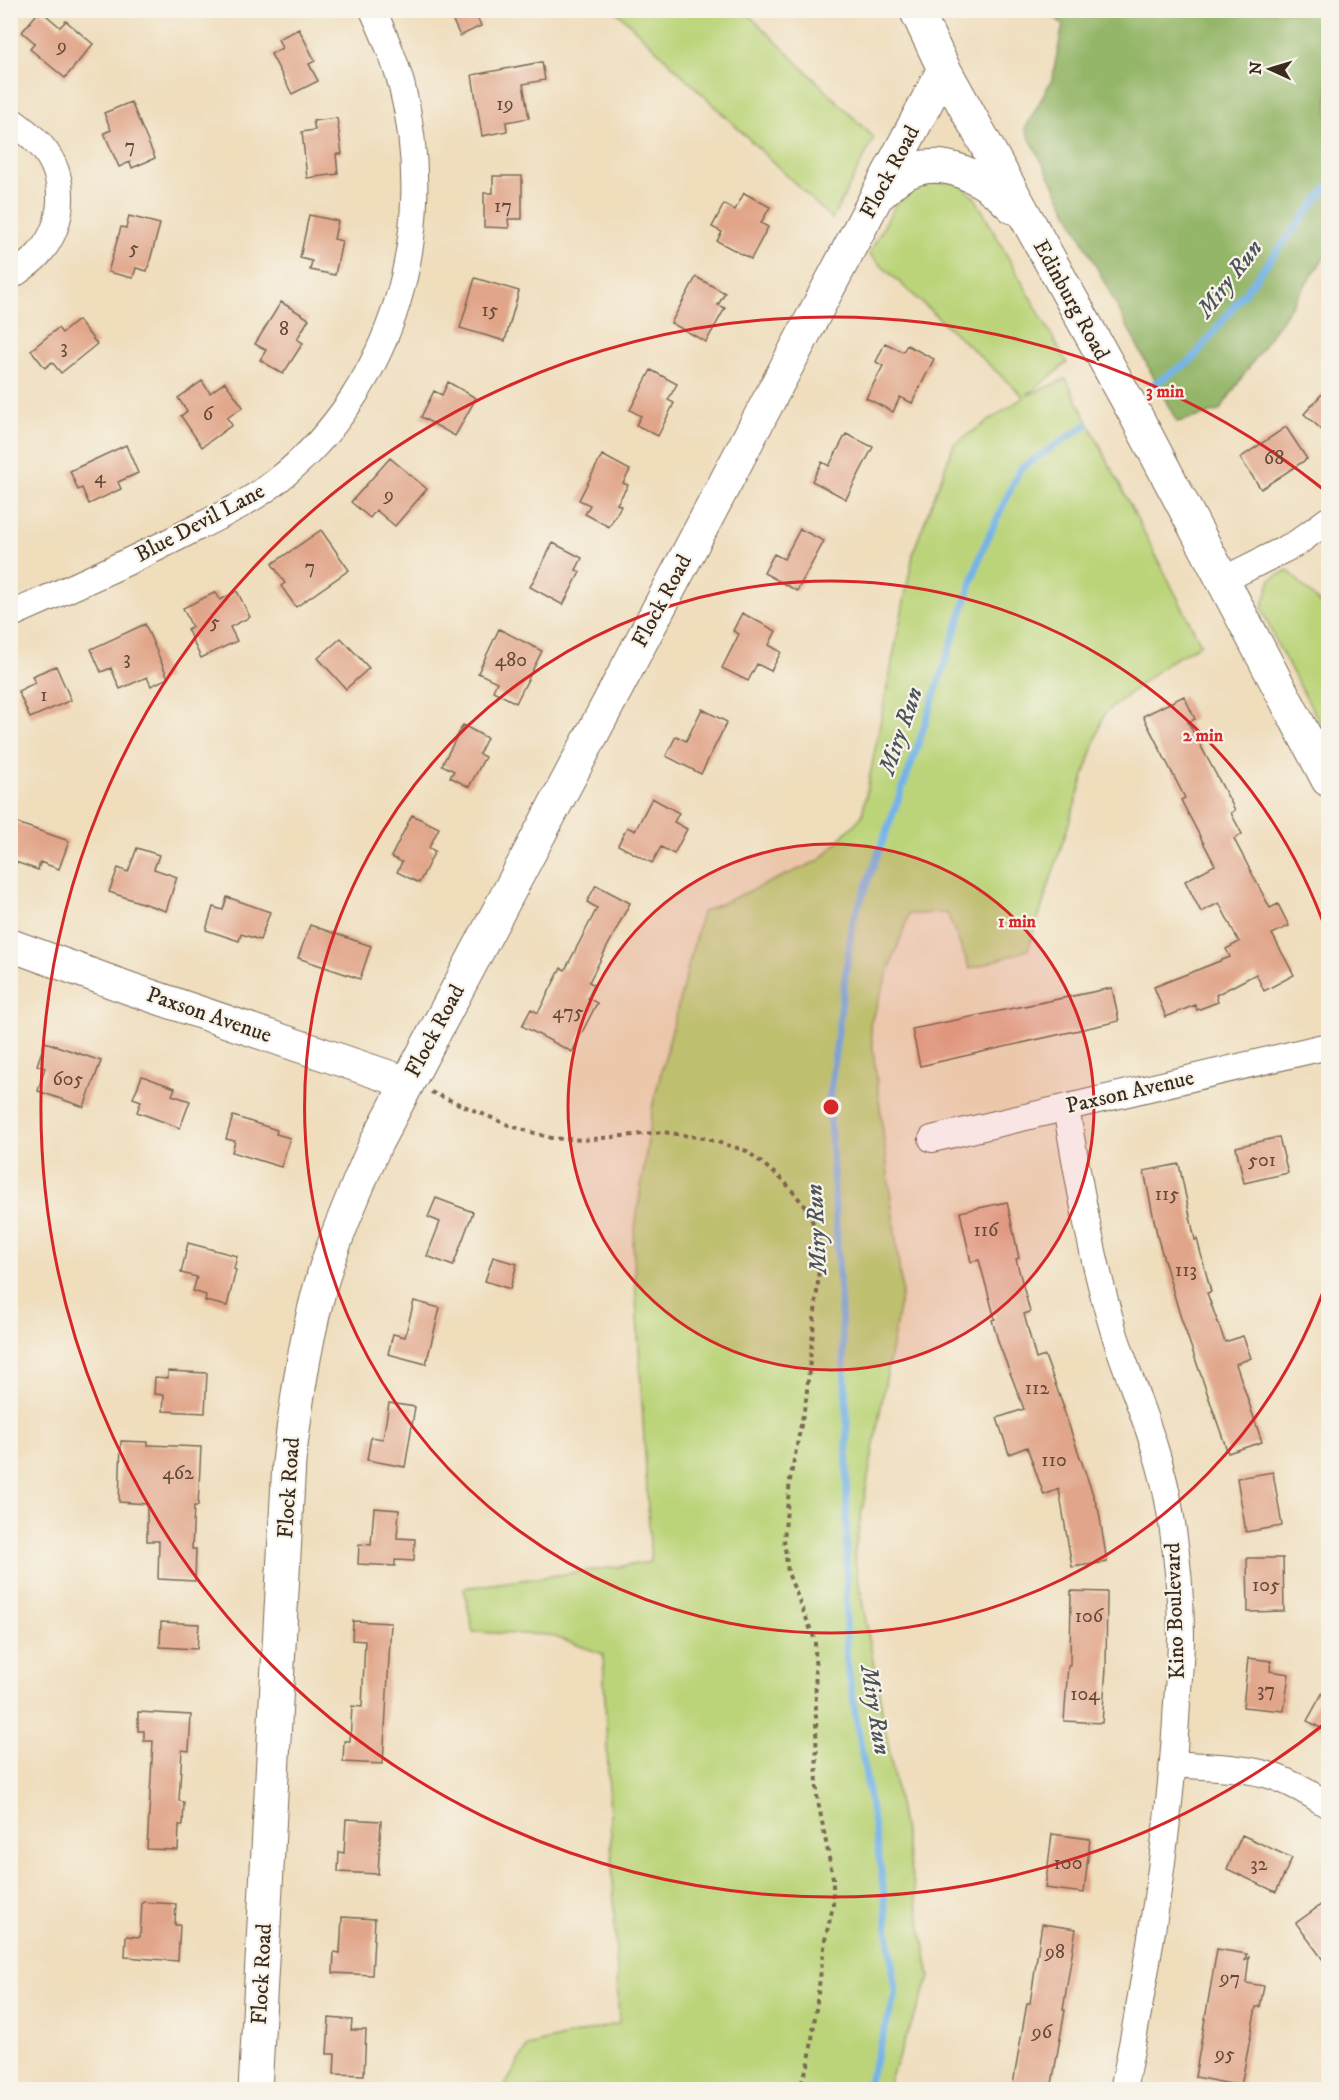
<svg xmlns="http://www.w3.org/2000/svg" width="1339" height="2100" font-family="'IM FELL DW Pica',serif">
<rect width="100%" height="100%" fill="#f7f3e8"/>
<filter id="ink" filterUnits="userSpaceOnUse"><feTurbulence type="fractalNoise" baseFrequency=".0167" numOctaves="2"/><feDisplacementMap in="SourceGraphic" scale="12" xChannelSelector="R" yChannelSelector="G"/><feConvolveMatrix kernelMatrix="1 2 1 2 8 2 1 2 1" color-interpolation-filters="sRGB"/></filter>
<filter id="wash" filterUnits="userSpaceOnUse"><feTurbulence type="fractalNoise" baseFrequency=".008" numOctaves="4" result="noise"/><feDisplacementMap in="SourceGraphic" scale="24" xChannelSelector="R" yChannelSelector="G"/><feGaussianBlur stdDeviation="1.35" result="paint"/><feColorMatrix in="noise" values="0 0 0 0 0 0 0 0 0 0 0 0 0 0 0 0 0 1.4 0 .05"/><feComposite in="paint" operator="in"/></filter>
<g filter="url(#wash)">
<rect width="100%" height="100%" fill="#efddbc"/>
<path fill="#bbd479" stroke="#7b7f4c" stroke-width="1.5" d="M616,11H745L874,138L832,219Z
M916,182L959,183L975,198L1067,363L1027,395L1066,379L1201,644L1167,663L1104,714L1028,950L970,969L947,913L909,914L870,1024L902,1291L854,1555L930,1977L886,2089H503L528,2046L619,2023L603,1654L549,1635L473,1632L464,1588L651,1562L633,1243L653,1104L702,912L820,860L862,816L914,550L954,444L1024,397L869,254L899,198Z
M1288,570L1328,612V738L1276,642L1262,609L1271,579Z"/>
<path fill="#94b669" stroke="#687044" stroke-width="1.5" d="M1049,11H1328V252L1219,411L1177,422L1025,129L1052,79L1063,25Z"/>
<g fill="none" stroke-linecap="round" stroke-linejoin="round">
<path stroke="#75b3e8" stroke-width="7" d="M1152,385L1191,361L1328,186
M866,2090L896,1994L880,1863L846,1655L847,1417L829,1100L852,924L915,754L982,551L1020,469L1086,425"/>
</g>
<g id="blocks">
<path fill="#e1a589" d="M40,10L60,27L66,21L93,44L65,78L30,49L35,43L22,32Z
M448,10H474L481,26L460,36Z
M299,29L315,61L309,64L318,81L292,94L271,54L282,48L278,39Z
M542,62L545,80L523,84L529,118L506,122L507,131L482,136L472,75Z
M131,102L155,158L132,168L130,162L119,167L104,133L111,130L104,113Z
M337,118L342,154H336L338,174L307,178L302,132L315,130L313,121Z
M493,176H522V219H508L509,228L484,227V193H493Z
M744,193L770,207L761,223L768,227L751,259L717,241L722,232L712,227L724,204L735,210Z
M309,215L338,221L334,239L342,241L335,275L310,270L312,261L300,258Z
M129,216L160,224L147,271L136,268L133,278L108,272L121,227L126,228Z
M696,277L725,293L718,305L725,308L706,342L671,323Z
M475,278L519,291L505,341L460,328Z
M281,302L309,319L297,339L303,343L283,374L260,360L266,350L255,344Z
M78,320L97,344L61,373L52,362L45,368L31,350L58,328L62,333Z
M885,343L903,352L907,345L934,359L912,403L900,397L893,412L866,398L883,366L876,362Z
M651,370L677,384L668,400L674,403L658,436L636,425L641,416L630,410Z
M202,381L210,393L225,382L243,407L227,418L232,425L202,447L181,416L187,411L178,398Z
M448,382L476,398L455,436L421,417L434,391L442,395Z
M1329,386V436L1304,414Z
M1286,427L1307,459L1261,489L1240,458Z
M846,434L873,447L846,499L812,481L822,462L829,466Z
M126,445L138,473L118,482L121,489L89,504L82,488L78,490L70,471Z
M602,455L630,470L623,483L628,485L617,504L621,506L609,527L585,514L590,505L579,500Z
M390,458L427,489L395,526L376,510L370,518L351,502Z
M800,529L824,541L797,591L764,573L774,554L784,559Z
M321,530L349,570L296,607L281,586L285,583L272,564Z
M553,543L582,558L576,570L580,572L563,605L530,587Z
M237,591L250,617L230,627L237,641L201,658L187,629L192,627L183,608L216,592L220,600Z
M742,613L776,631L769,645L781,652L771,671L757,664L748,681L722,668L739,634L733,631Z
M145,624L168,678L151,686L147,677L120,689L111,668L101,672L91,649Z
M499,629L542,651L516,703L493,691L497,682L478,673Z
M341,638L369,668L346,689L318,658Z
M56,666L71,700L30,718L18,691L35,683L32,676Z
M1184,696L1195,719L1188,722L1235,810L1231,813L1242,834L1234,839L1270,908L1278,904L1289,926L1272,934L1294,975L1264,991L1256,974L1216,995L1218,1002L1197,1010L1195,1005L1166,1017L1154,987L1230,957L1226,949L1239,942L1219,903L1201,912L1185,881L1215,865L1181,800L1185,798L1143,716Z
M702,709L727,722L701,774L666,756L676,736L686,741Z
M463,725L487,738L479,754L485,757L469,787L450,777L454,771L442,765Z
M652,798L679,813L674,822L687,829L674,854L661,847L652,863L618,845L627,827L635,831Z
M412,815L439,828L429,848L435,851L419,883L397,872L402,862L391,857Z
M14,822L69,841L59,869L40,862L38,870L10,860V833Z
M137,848L159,855L154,869L177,877L166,911L109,892L118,868L128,872Z
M596,885L630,903L589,982L594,985L588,998L597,1003L572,1052L522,1026L531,1009L538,1013L561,968L565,970L597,908L587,902Z
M227,897L270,912L260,940L241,934L239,941L206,930L213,907L223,910Z
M310,925L371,946L360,979L298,958Z
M1112,988L1119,1021L920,1066L912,1029Z
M45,1042L101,1061L84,1107L38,1091L45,1068L37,1065Z
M142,1076L175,1088L172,1095L190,1101L180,1128L137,1112L141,1101L133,1098Z
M233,1116L277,1130L276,1134L290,1138L281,1167L232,1152L235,1141L226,1139Z
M1279,1137L1288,1173L1244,1183L1236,1147Z
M1179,1164L1195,1240L1197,1239L1211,1292L1207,1293L1225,1342L1243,1336L1251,1358L1236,1364L1262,1442L1228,1453L1180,1315L1158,1239L1144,1171Z
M436,1198L473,1212L453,1266L427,1256L440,1222L428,1217Z
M1007,1202L1019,1258L1016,1259L1030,1312L1024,1314L1036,1359L1045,1356L1064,1408H1063L1099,1512L1107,1562L1072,1567L1059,1489L1044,1495L1027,1447L1009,1454L997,1418L1024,1409L999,1344L992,1320L995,1319L979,1260L971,1262L960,1212Z
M188,1243L237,1256L234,1269L236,1270L227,1306L205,1301L206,1295L193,1291L197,1277L181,1273Z
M493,1257L517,1264L510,1289L485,1281Z
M414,1301L440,1308L426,1364L388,1354L393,1334L405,1337Z
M168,1371L207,1373L205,1413L163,1411L164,1395L154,1394L155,1377L168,1378Z
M389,1403L415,1407L405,1467L367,1460L371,1437L383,1439Z
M121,1441L148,1442V1445L201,1447L198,1506H194L192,1549H196L195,1581L158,1579L159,1541H147V1504L119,1502Z
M1273,1472L1282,1526L1246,1532L1237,1478Z
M374,1508L399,1510L397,1538L415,1539L414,1561L395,1560V1566L358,1564L359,1544L371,1545Z
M1247,1558H1283L1284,1611L1248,1612Z
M1071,1591L1107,1592L1106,1668L1102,1723L1064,1721L1068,1665H1070Z
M353,1621L391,1623L383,1764L343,1762L344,1741H350L352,1706L362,1707L365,1641L352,1640Z
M161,1622L199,1624L197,1649L160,1647Z
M1248,1658L1271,1661L1270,1671L1289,1674L1284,1711L1243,1707Z
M1329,1681V1732L1307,1721Z
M138,1712L191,1715L189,1751L182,1750L179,1801L184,1802L183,1825H179L178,1850L147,1849L153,1741H144V1731H138Z
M346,1819L381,1821L378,1874L338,1872L339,1852L344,1853Z
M1052,1834L1090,1839L1084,1893L1045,1888Z
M1242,1835L1292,1858L1276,1892L1227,1869Z
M1329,1899V1968L1296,1923Z
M142,1902L176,1904L175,1925H180L178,1961L125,1957L126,1936L140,1937Z
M342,1917L375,1919L372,1975L333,1973L334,1952L340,1953Z
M1042,1924L1076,1929L1063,2010H1065L1051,2090H1012L1027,2003H1030Z
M1217,1949L1247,1954L1244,1961L1249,1957L1246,1983L1264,1986L1260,2007H1256L1241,2086L1195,2077Z
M329,2018L352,2020L351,2030H366L364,2075L334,2074L335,2054H327Z"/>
</g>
</g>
<g filter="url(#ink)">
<use href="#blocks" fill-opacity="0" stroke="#7a6955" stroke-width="1.5"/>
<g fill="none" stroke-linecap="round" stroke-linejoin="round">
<g stroke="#7a6955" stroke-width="28">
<path id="minor" d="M10,119C21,128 33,136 42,147C68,178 65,224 39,254C31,263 20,270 10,277
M1223,580L1297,543L1328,520
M10,615C73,587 135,560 196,528C224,514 253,500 278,480C395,387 438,229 402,87C395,60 384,35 373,10
M1066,1108C1079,1182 1091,1256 1113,1329C1132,1390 1160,1447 1170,1511C1177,1552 1181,1594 1181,1636C1181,1664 1177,1693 1176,1721C1168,1845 1148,1968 1123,2090
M932,1139L1328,1046
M1173,1764C1207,1767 1243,1766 1275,1777C1294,1784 1311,1794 1328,1805"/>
</g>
<g stroke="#7a6955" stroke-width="34">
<path id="tertiary" d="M10,945L131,989L408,1083"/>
</g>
<g stroke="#7a6955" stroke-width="35">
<path id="secondary" d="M916,10L944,69L1135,414L1328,780
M881,193C887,188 892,181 899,177C939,151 984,177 1013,207
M255,2090L289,1462C297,1396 306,1331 326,1267C340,1225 358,1184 376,1143L944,69"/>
</g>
<path stroke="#7a6955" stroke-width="4" stroke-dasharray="4.5 4.5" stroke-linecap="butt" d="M431,1092L511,1126L551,1138L583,1140L663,1132L704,1138L747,1151L784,1181L809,1211L820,1245L818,1282L806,1400L790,1480L784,1539L788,1573L815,1640L817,1796L833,1878V1906L825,1940L809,2062L799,2090"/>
<use href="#minor" stroke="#fff" stroke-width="26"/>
<use href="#tertiary" stroke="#fff" stroke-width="32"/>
<use href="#secondary" stroke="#fff" stroke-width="33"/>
</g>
</g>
<circle cx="831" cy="1107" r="263" fill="#d62828" fill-opacity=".12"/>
<g fill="none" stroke="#d62828" stroke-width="3">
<circle cx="831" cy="1107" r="263"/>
<path d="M1328 1278A526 526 0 1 1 1328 936"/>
<path d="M1328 1721A790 790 0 1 1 1328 493"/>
</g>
<g text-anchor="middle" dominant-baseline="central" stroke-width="4.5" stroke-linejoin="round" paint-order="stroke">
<g font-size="20" fill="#644939">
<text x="62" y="46">9</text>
<text x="505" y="104">19</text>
<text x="130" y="146">7</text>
<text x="503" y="206">17</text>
<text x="134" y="248">5</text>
<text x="490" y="310">15</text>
<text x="284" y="329">8</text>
<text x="64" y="347">3</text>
<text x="208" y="414">6</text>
<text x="1274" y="458">68</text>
<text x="100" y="477">4</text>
<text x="389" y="495">9</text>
<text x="310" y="567">7</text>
<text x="215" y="622">5</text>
<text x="127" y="658">3</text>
<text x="511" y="660">480</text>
<text x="44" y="695">1</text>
<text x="568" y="1012">475</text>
<text x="68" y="1079">605</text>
<text x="1262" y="1160">501</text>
<text x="1167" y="1194">115</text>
<text x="986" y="1230">116</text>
<text x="1186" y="1270">113</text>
<text x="1037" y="1388">112</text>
<text x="1054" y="1460">110</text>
<text x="178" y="1473">462</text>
<text x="1266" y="1585">105</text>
<text x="1089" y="1616">106</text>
<text x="1266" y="1690">37</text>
<text x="1085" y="1694">104</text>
<text x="1068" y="1863">100</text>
<text x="1259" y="1864">32</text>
<text x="1055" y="1952">98</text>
<text x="1230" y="1978">97</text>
<text x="1042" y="2032">96</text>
<text x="1225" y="2054">95</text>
</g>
<g font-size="22" fill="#3b2a1e" stroke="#f7f3e8">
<text transform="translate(890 172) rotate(-62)">Flock Road</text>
<text transform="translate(1071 300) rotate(61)">Edinburg Road</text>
<text transform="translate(200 523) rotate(-28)">Blue Devil Lane</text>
<text transform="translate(662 601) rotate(-62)">Flock Road</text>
<text transform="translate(209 1015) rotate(19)">Paxson Avenue</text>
<text transform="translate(435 1031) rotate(-62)">Flock Road</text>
<text transform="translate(1130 1092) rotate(-13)">Paxson Avenue</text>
<text transform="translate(289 1488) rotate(-86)">Flock Road</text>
<text transform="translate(1175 1611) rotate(-92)">Kino Boulevard</text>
<text transform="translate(262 1974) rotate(-87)">Flock Road</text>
</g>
<g font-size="24" font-style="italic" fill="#4c535b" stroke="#f7f3e8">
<text transform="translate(1230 279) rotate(-52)">Miry Run</text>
<text transform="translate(901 731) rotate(-71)">Miry Run</text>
<text transform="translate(817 1229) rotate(-93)">Miry Run</text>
<text transform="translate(875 1710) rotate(81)">Miry Run</text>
</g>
</g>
<circle cx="831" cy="1107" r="9" fill="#d62828" stroke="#f7f3e8" stroke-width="3"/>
<g font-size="18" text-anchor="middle" font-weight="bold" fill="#d62828" stroke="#f7f3e8" stroke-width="4.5" stroke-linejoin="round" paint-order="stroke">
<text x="1165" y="397">3 min</text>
<text x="1203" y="741">2 min</text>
<text x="1017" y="927">1 min</text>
</g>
<rect width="1339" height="2100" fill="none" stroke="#f7f3e8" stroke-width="36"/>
<g transform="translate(1270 69) rotate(274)" stroke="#f7f3e8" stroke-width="4.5" paint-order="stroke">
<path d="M0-4.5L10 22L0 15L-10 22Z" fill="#3b2a1e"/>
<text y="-9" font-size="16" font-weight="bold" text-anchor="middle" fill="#3b2a1e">N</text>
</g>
</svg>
